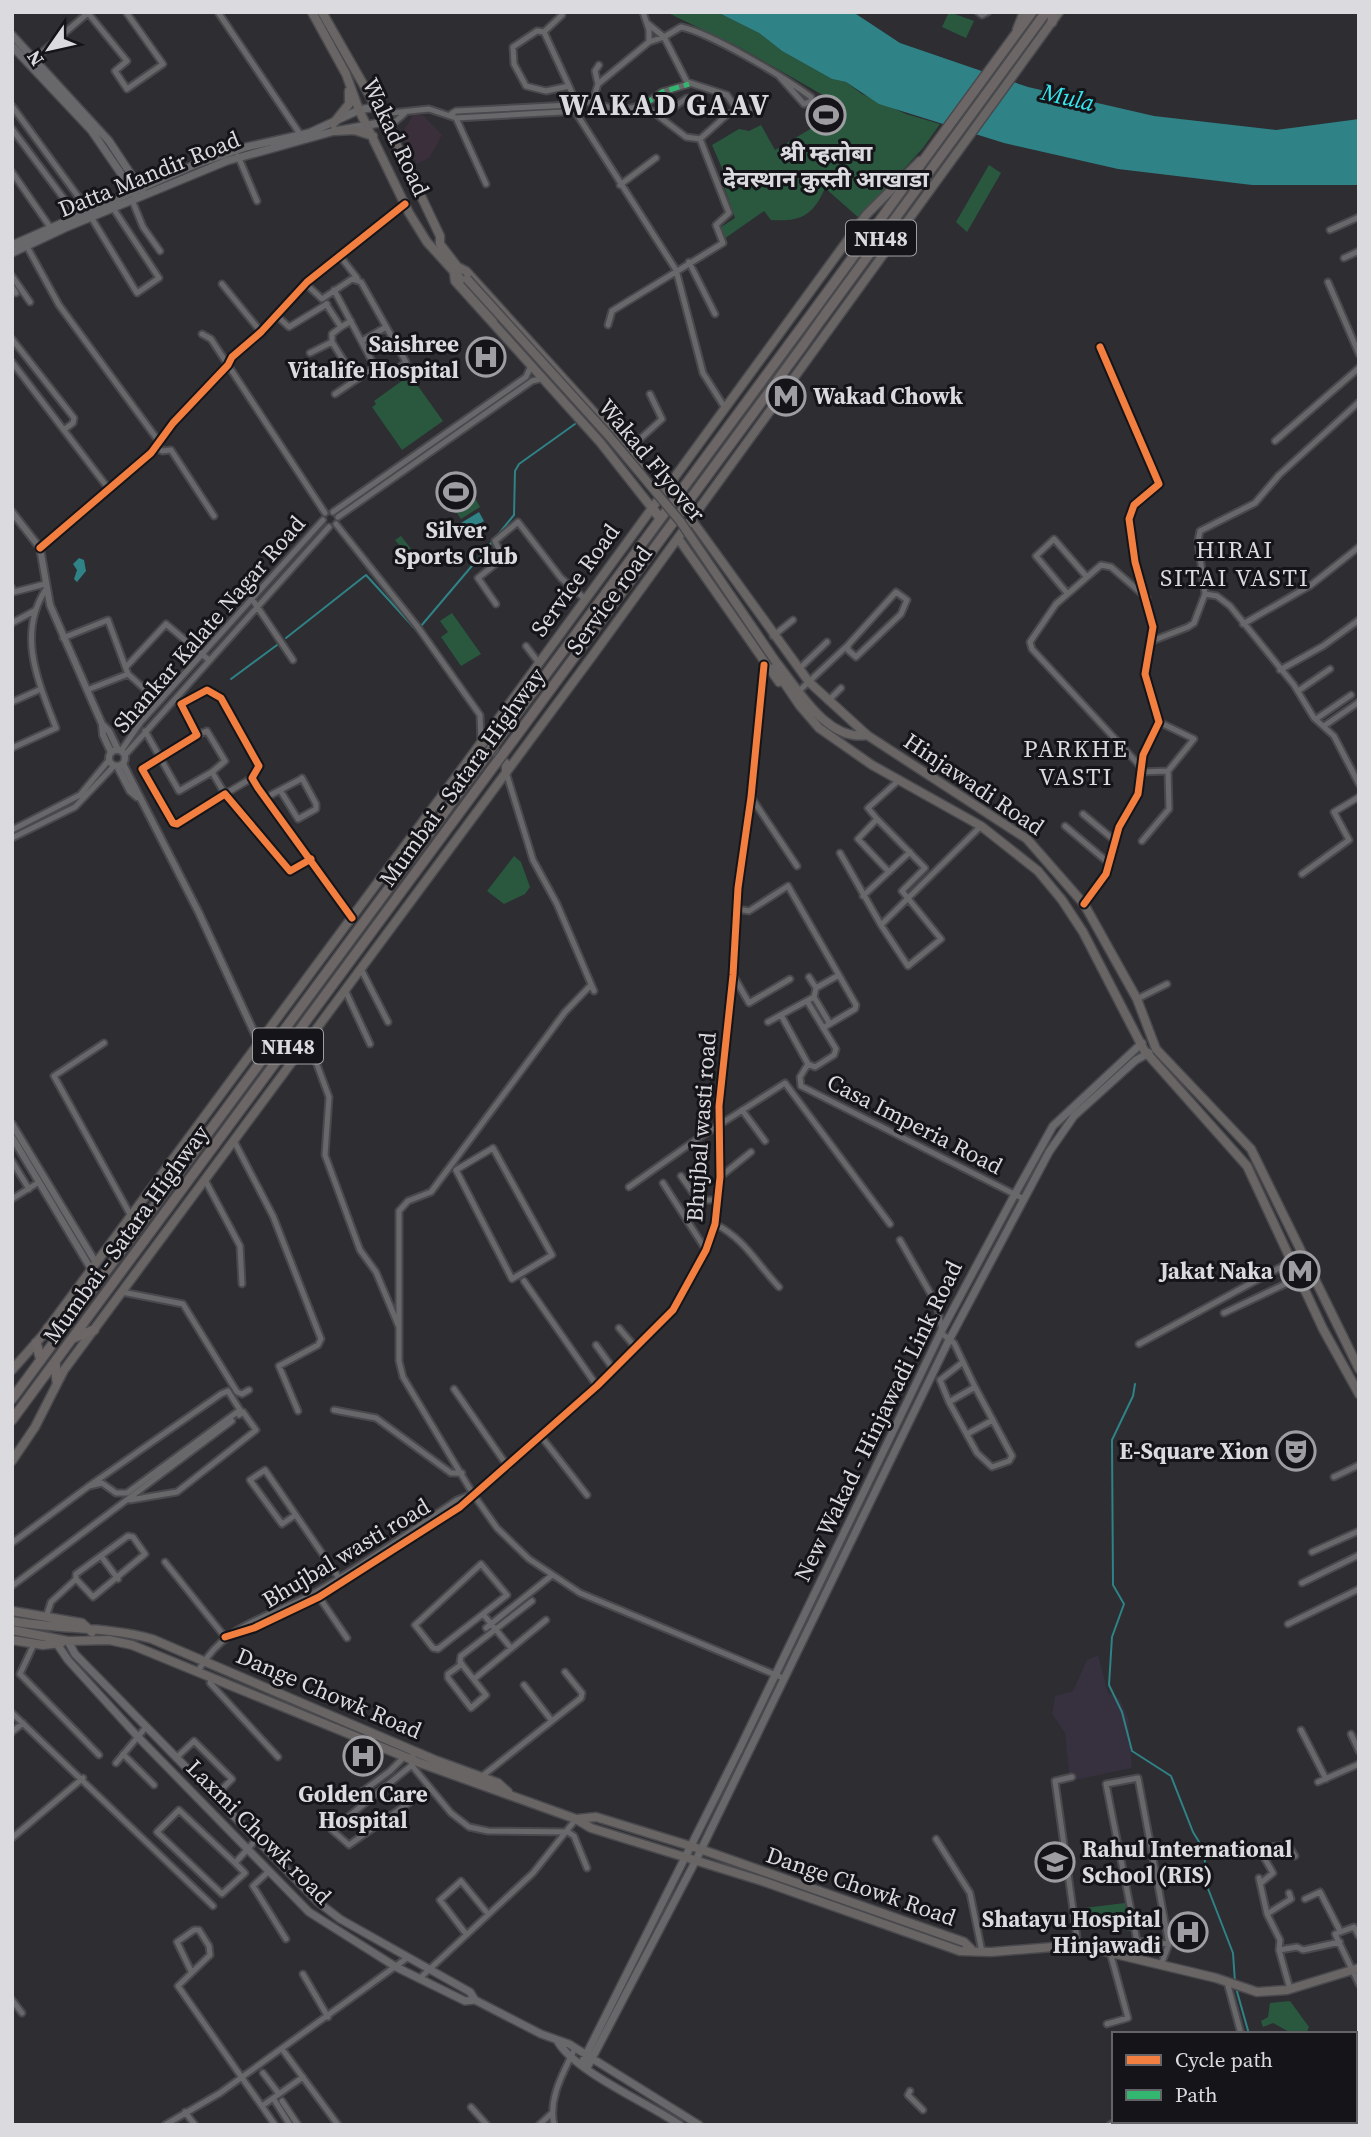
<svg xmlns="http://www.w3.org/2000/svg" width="1371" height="2137" font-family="'Source Serif 4','Noto Sans Devanagari',serif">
<rect width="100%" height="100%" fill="#2d2d32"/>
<path fill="#37303e" d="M1098,1655L1108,1693L1120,1699L1128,1718L1132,1768L1070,1781L1065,1733L1052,1714L1055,1696L1073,1691L1087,1660Z"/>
<path fill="#3a2f3b" d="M414,113L424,116L442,135L430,157L417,164L399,132L405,129Z"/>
<path fill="#29583f" d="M666,12H717L759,33L782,51L832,79L846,82L862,94L906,114L940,124L923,148L859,218L825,188C813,216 800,222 771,220L764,211L724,239L718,229L735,218L720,175L724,173L712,145L739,129L749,131L761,125L775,150L822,122L830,123L835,119L836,112L833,110L830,121L823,122L818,112L824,106L832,108L827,104L828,98L739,47Z
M949,12L974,21L966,38L942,27Z
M989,165L1001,173L967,232L956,222Z
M410,375L443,421L402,450L372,407L376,404L374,401Z
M469,488L480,507L461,519L449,501Z
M401,536L419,559L414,563L395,540Z
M452,613L481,654L461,666L441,637L448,632L440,621Z
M514,856L521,862L530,887L525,894L504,904L487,891Z
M1125,1903L1130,1931C1114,1927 1087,1927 1084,1908Z
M1290,2001L1309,2027L1306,2034H1293L1273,2023L1263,2027L1261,2021L1268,2017L1270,2003Z"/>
<path fill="#2f8286" d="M717,12H853L900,43L1028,87L1154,116L1276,130L1359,119V185H1252L1118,169L1004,143L879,104L846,82L832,79L782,51L759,33Z
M479,512L484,521L467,532L461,523Z
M79,558L84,560L86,571L77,582L74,579L77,570L73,564Z"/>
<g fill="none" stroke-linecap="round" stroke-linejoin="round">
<path stroke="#2f8286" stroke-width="2" d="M496,537L514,515L515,471L519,464L575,424
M421,626L493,541
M286,638L366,575L417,631
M231,679L277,645
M1135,1384L1133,1396L1112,1440L1113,1585L1124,1604L1112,1637L1109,1685L1122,1712L1132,1751L1171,1776L1193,1832L1204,1850L1207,1886L1233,1953L1235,1982
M1236,1988L1249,2034
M1331,2121L1332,2125"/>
<g stroke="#49494d" stroke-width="9">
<path id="minor" d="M218,12L300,134
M978,12L982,15L988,12
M88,13L127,61L115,71L127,89L163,64L126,12
M647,23L664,37L681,27C711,33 785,78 811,97V101L804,104L779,76
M544,32L562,15
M649,42L664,37L687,82L727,95L738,111
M33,60L89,12
M598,84L595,71L599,65
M569,86L546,91L526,86L514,64L513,47L537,31L544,32L569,86L576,103
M593,100L598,84L649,42V30L643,12
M571,105L676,270L703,373L725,408
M644,105L662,92L689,84
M12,106L88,210
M378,109L391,113L429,109L456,118L562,112C586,94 591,104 616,109C626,111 635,106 644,105L686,137L700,139
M451,114L456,111L571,105
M662,115L687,98
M456,118L486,184
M385,122L396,121L405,113
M12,129L76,215
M238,156L257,201
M12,172L50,227
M620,185L656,158
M132,200L143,227L160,251
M91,217L137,293L159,278L113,208
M1330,230L1359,217
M25,243L59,305L160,443
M340,256L357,278
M1344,258L1359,251
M689,262L715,314
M12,276L30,302
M1328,282L1359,354
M222,284L261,332
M306,284L322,299L352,279L361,282L406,362L390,375L375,367
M12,287L16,293
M334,290L375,367L335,394
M326,304L341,327L351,321
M277,316L289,327L327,304
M608,325L612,311L723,243L716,225L729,213L700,139L728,114L761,106
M202,334L211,339L325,513
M12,339L74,418L73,423L65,429
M362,341L386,327
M332,342V334L341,327
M310,353L332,342L356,380
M12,362L108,488
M1275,441L1359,368
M156,447L162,451L171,450L214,516
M627,451L662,419L650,394
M333,512L526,377L530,368
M338,517L532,381L540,379
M336,524L417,626L480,715L481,742
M40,548L151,453L173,423L228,365L232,357L261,332L307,282L405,204
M12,588L14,592L45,584
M896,592L907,600L901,614L856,657L848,650V645Z
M1067,593L1036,556L1054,539L1086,576
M1205,594L1198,541L1200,531L1255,503L1279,475L1359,402
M252,599L293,660
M496,604L478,578L503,558L495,541L518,522L561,578L585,599
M12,623L36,610
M1243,624L1311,585L1359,547
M773,636L793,620
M63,638L108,620L128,674
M1152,641L1188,627L1194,623L1205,594L1217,596L1230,606L1294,685L1314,718L1334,736L1359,784
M526,646L539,663
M126,667L166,624L209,660
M799,669L827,642
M1280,670L1323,646L1359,620
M87,690L128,674L159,702
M799,691L848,645
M1298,691L1330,669
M828,701L841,688
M12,702L41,689
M1316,719L1351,695
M1324,726L1359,702
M145,731L179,791L212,772L225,794L252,778
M197,735L207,731L225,761L212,772
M12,748L56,728C39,683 16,635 46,589
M121,751L140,723L323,520
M125,755L329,527
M1141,767L1032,649L1030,642L1056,604L1101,565L1111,567L1147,598
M506,772L533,860L557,904L594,991
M1140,772L1168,771
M928,776L939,759
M751,797L797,866
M265,798L301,779L302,778L316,804V809L298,819L280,790
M1083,814L1114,840
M877,819L868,808L899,780
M1065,826L1110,864
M12,830L80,795L109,760
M12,838L75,807L114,766
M1142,841L1169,809L1168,771L1194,739L1159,722
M840,853L881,925
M311,859L290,871L225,794L177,824L173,823L142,769L197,735L181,704L207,690L221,698L259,766L252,778L258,788L352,918
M889,872L858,839L877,819L925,868L902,891L941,939L908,966L881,925L981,826
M1302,874L1349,840L1334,812L1359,797
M863,896L910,852
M1084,904L1106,874L1119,827L1138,794L1143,755L1159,722L1145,674L1153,627L1135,562L1129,519L1134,505L1159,484L1100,347
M737,909L749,911L788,886L856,1005L855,1009L823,1028
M361,969L388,1022
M733,975L749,1003L790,979
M591,985L565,1012L431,1192L408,1201L399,1211V1361L403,1377L473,1494L497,1528L529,1559L580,1593L783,1678
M816,988L839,975
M345,990L370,1044
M814,997L830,1024
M1137,999L1167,984
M807,1001L836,1049L834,1055L815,1067L808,1064
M781,1015L808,1064
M768,1022L814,997L816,988L809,977
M308,1040L329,1097L325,1155L360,1250L376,1272L399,1327
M104,1043L54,1076L131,1216
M801,1086L1024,1199
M801,1086L800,1077L808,1064
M742,1110L765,1141
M234,1141L273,1216L321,1339L318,1345L279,1366L298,1411
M493,1148L552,1255L512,1279L456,1170Z
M12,1161L29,1189
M681,1176L698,1200H718
M720,1177L751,1152
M205,1180L240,1246L242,1284
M663,1183L706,1250
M629,1187L697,1139L785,1083L890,1224
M12,1199L39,1182
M715,1224C745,1239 757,1264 779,1287
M900,1240L937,1305L942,1330
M524,1281L597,1386
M122,1292L183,1304L237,1392L242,1394L249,1390
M1224,1313L1300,1277
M619,1328L636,1348
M941,1333L954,1343L975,1387L949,1402L977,1453L992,1467L1009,1461L1012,1456L975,1387
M1139,1344L1292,1261
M596,1345L614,1370
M454,1389L508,1467
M949,1402L940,1380L963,1362
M334,1410L376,1418L451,1473H462
M967,1434L993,1420
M540,1435L587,1495
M1334,1477L1359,1465
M130,1500L177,1492L256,1430L243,1412L239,1415
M294,1516L282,1524L250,1480L265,1470L339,1578
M12,1543L89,1486L102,1483L116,1493H127L240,1410L228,1391L221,1394L89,1486
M1312,1552L1359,1531
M101,1556L118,1579
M165,1562L225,1637
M1302,1583L1359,1555
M12,1586L232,1421
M319,1597L347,1638
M483,1614L438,1649L433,1648L415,1625L481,1564L507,1595L483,1614L511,1648
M46,1617L51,1602L76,1579L93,1597L145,1554L133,1537L128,1536L76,1574V1579
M1288,1624L1359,1589
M486,1628L551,1576
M225,1637L254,1628L319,1597L460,1507L597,1386L673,1310L706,1250L715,1224L720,1177L719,1106L733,975L738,888L751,797L764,665
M34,1644L20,1674L99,1755
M462,1664L448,1674V1678L471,1708L486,1695L460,1662L461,1656L532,1601
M198,1671C227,1621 269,1619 316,1592C365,1564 411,1531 457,1500L470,1495
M212,1677L210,1683L278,1757
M474,1679L546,1620
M524,1685L552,1721
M12,1713L213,1906
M1301,1730L1326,1779
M12,1732L23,1723
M1351,1734L1359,1751
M416,1751L410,1760L413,1767L451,1813L469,1827L488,1831L568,1832L574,1836L587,1868
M123,1754L154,1785
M176,1758L194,1741L232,1779L214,1797
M116,1763L146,1727
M412,1765L332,1830L349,1845L430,1788
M481,1777L581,1698L582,1693L565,1672
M1072,1777L1055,1781L1078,1945
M1318,1782L1359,1764
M355,1797L390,1771L405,1756
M12,1838L83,1778
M936,1839L970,1893L982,1952
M235,1863L245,1873L222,1894L157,1832L179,1810L235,1863L255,1841
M268,1872L253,1886L286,1939
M1259,1878L1267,1914L1280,1940L1279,1950L1290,1989
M1261,1883L1273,1873L1262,1854C1269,1845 1280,1845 1290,1848L1295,1856
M1305,1899L1320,1892L1340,1931
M1267,1914L1291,1899L1289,1893
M466,1934L440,1900L461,1881L488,1914
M1359,1936L1354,1927L1335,1934L1359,1984
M1279,1950L1297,1947L1303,1950L1340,1942
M1161,1965L1169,1944L1138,1778L1106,1784L1137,1941L1169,1944
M191,1971L177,1942L194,1930H199L209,1946L210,1955L178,1986L275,2125
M303,1974L328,2017
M419,1979L533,1873L576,1819
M1227,1982L1241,2034
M12,2000L22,2013
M1107,2024L1128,2018L1110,1952
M282,2049L338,2125
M263,2073L279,2094
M910,2091L908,2095L923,2110
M273,2098L290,2125
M282,2101L298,2125
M262,2106L303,2077
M471,2107L487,2125
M185,2112L195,2125
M165,2125L220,2093L407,1958
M539,2125L552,2113
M554,2125C548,2097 564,2072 575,2048
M1110,2125L1116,2121"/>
</g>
<g stroke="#49494d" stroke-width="10">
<path id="tertiary" d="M12,512L40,548L50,605L102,724L103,735L111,752
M102,724L109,731L118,750
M109 758a8 8 0 1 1 16 0a8 8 0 1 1-16 0Z
M123,764L199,913L259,1043
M117,766L130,791L137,797
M12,1124L96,1263
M12,1137L91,1269"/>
</g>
<g stroke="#49494d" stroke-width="10">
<path id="secondary" d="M12,35L109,141L142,191
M12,46L91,130L135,194
M12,245L194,165L246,147L309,133L359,110L375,107
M12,253L65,228L227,161L335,131L385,122
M55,1641L68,1660L138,1737L309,1912L396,1967L465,2001L475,2000
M68,1641L75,1654L318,1902L340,1919L470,1992L475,2000L541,2034L569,2044L699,2125
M558,2042C576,2072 648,2103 680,2125
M581,2065L739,1750L942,1330L1015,1194L1053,1126L1142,1043
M587,2068L696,1860L947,1344L1049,1152L1074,1116L1136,1060L1149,1053"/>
</g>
<g stroke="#49494d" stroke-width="11">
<path id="primary" d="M312,12L346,74L359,110L409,213L427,242L495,317
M322,12L391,133L440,236V244L460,270
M1017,29L1024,12
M333,124L349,104V91
M335,131L354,130L373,136
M458,267L466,271L601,420L639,466
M454,273L455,281L600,442L652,508
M691,519L809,682L867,735L1027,839L1084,904L1137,999L1156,1049L1251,1149L1359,1369
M678,538L779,682
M776,662C798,689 827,742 867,735
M772,665L800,706L819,728L872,765L981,826L1038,871L1062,900L1083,932L1144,1050L1247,1166L1323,1329L1359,1394
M481,743H487L506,764V772
M12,1370L42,1336L469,759L866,215L920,161
M12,1461L35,1427L64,1370L593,655L1059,12
M12,1611L82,1623L92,1632
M12,1621C58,1630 107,1626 152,1639L435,1760L498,1783L508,1792
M12,1630L68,1641L109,1640L132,1645L420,1763L576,1819L591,1828L762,1881L960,1951L991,1952L1078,1945L1216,1978L1257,1992L1287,1990L1359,1968
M12,1640L43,1645L61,1643
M577,1819L596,1817L700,1849L964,1942L971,1949"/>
</g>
<g stroke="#49494d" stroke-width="12">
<path id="trunk" d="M1052,22L1053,12
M812,313L1032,12
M821,320L1046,12
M652,508L660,518
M502,734L795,336
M512,742L804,344
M48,1328L67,1325
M73,1338L94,1330
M36,1343L41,1360
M55,1362L57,1381
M12,1399L481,763
M12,1420L491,770"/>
</g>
<use href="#minor" stroke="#68686b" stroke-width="5"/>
<use href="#tertiary" stroke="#68686b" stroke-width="6"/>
<use href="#secondary" stroke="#68686b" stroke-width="7"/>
<use href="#primary" stroke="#696565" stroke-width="8"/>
<use href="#trunk" stroke="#6c6766" stroke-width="9"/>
<g stroke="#49494d" stroke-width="11" stroke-linecap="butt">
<path id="primary-bridge" d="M467,279L609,436L680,521L776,662"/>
</g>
<g stroke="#49494d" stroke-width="12" stroke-linecap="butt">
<path id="trunk-bridge" d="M795,336L812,313
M804,344L821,320
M481,763L502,734
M491,770L512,742"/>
</g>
<use href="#primary-bridge" stroke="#696565" stroke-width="8"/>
<use href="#trunk-bridge" stroke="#6c6766" stroke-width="9"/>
<path stroke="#33b770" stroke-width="5" stroke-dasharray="10 5" stroke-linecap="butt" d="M644,105L662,92L689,84"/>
<g stroke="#151418" stroke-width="11">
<path id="cycleway" d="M40,548L151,453L173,423L228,365L232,357L261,332L307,282L405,204
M311,859L290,871L225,794L177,824L173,823L142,769L197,735L181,704L207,690L221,698L259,766L252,778L258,788L352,918
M1084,904L1106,874L1119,827L1138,794L1143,755L1159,722L1145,674L1153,627L1135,562L1129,519L1134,505L1159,484L1100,347
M225,1637L254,1628L319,1597L460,1507L597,1386L673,1310L706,1250L715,1224L720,1177L719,1106L733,975L738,888L751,797L764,665"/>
</g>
<use href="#cycleway" stroke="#f27e40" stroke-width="7"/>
</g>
<defs>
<g id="stadium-ring" transform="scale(2.0125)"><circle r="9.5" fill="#151418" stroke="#9d9da2" stroke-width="1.5"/><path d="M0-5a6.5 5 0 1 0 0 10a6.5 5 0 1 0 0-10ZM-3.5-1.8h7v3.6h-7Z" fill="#9d9da2"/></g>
<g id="hospital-ring" transform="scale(2.0125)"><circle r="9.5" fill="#151418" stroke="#9d9da2" stroke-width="1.5"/><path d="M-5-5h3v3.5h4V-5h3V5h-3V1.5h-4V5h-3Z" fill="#9d9da2"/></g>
<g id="metro-ring" transform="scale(2.0125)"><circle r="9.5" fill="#151418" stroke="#9d9da2" stroke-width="1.5"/><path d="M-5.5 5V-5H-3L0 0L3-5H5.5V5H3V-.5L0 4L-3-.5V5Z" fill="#9d9da2"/></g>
<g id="theatre-ring" transform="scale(2.0125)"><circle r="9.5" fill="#151418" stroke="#9d9da2" stroke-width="1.5"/><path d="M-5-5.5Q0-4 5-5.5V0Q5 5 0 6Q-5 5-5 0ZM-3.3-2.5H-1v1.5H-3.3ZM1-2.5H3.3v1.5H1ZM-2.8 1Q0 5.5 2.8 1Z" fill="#9d9da2"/></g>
<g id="school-ring" transform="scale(2.0125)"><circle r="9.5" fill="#151418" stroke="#9d9da2" stroke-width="1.5"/><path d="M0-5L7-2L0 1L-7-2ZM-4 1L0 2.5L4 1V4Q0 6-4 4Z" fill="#9d9da2"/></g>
</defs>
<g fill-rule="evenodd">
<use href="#stadium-ring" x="826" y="115"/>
<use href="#hospital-ring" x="486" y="357"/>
<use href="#metro-ring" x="786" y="396"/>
<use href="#stadium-ring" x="456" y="492"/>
<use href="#metro-ring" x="1300" y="1271"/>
<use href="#theatre-ring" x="1296" y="1451"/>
<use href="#hospital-ring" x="363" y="1756"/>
<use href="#school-ring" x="1055" y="1862"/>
<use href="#hospital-ring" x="1188" y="1932"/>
</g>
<g text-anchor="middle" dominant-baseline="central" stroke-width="6" stroke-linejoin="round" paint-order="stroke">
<g fill="#151418" stroke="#9f9fa3" stroke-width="2">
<rect x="846" y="220.5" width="70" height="35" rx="5"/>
<rect x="253" y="1028.5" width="70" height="35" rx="5"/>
</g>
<g font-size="21" font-weight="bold" fill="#dadadf">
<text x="881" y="238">NH48</text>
<text x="288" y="1046">NH48</text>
</g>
<g font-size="23" fill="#dadadf" stroke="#151418">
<text transform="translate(396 137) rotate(65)">Wakad Road</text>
<text transform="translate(149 174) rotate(-22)">Datta Mandir Road</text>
<text transform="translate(652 460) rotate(50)">Wakad Flyover</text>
<text transform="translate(575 580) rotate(-54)">Service Road</text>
<text transform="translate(609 600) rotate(-54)">Service road</text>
<text transform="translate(209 624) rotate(-49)">Shankar Kalate Nagar Road</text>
<text transform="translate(462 777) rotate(-54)">Mumbai - Satara Highway</text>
<text transform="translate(974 784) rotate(34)">Hinjawadi Road</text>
<text transform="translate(915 1124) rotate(27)">Casa Imperia Road</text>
<text transform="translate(701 1127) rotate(-86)">Bhujbal wasti road</text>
<text transform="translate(126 1234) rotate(-54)">Mumbai - Satara Highway</text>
<text transform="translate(878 1421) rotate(-64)">New Wakad - Hinjawadi Link Road</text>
<text transform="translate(346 1553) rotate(-31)">Bhujbal wasti road</text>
<text transform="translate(329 1693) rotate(23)">Dange Chowk Road</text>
<text transform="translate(259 1832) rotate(45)">Laxmi Chowk road</text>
<text transform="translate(861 1886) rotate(19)">Dange Chowk Road</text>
</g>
<g font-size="23" font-weight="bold" fill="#dadadf" stroke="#151418" text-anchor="end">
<text x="826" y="153" text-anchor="middle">श्री म्हतोबा<tspan x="826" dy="26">देवस्थान कुस्ती आखाडा</tspan></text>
<text x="459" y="344">Saishree<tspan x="459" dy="26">Vitalife Hospital</tspan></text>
<text x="813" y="396" text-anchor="start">Wakad Chowk</text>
<text x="456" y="530" text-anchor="middle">Silver<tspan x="456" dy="26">Sports Club</tspan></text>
<text x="1273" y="1271">Jakat Naka</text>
<text x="1269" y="1451">E-Square Xion</text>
<text x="363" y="1794" text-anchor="middle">Golden Care<tspan x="363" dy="26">Hospital</tspan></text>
<text x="1082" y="1849" text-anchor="start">Rahul International<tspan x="1082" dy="26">School (RIS)</tspan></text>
<text x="1161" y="1919">Shatayu Hospital<tspan x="1161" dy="26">Hinjawadi</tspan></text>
</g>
<g font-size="24" font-style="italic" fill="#35e6ee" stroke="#151418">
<text transform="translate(1068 97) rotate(13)">Mula</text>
</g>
<g font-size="24" letter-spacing="2" fill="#dadadf" stroke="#151418">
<text x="1235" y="549">HIRAI<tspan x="1235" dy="28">SITAI VASTI</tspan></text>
<text x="1076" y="748">PARKHE<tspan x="1076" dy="28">VASTI</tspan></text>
</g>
<g font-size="30" font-weight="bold" letter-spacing="2" fill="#dadadf" stroke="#151418">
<text x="665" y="104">WAKAD GAAV</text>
</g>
</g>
<rect width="1371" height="2137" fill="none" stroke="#dadadf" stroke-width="28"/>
<rect x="1112" y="2032" width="245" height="91" fill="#151418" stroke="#646368" stroke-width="2"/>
<rect x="1126" y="2055" width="35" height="10" fill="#f27e40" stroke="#646368" stroke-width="2"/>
<text x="1175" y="2067" font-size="21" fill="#dadadf">Cycle path</text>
<rect x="1126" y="2090" width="35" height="10" fill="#33b770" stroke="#646368" stroke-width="2"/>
<text x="1175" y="2102" font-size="21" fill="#dadadf">Path</text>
<g transform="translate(49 49) rotate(236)" stroke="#151418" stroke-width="5" paint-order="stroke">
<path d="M0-5L12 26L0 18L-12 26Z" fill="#dadadf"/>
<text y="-10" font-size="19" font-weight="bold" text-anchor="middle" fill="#dadadf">N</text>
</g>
</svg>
